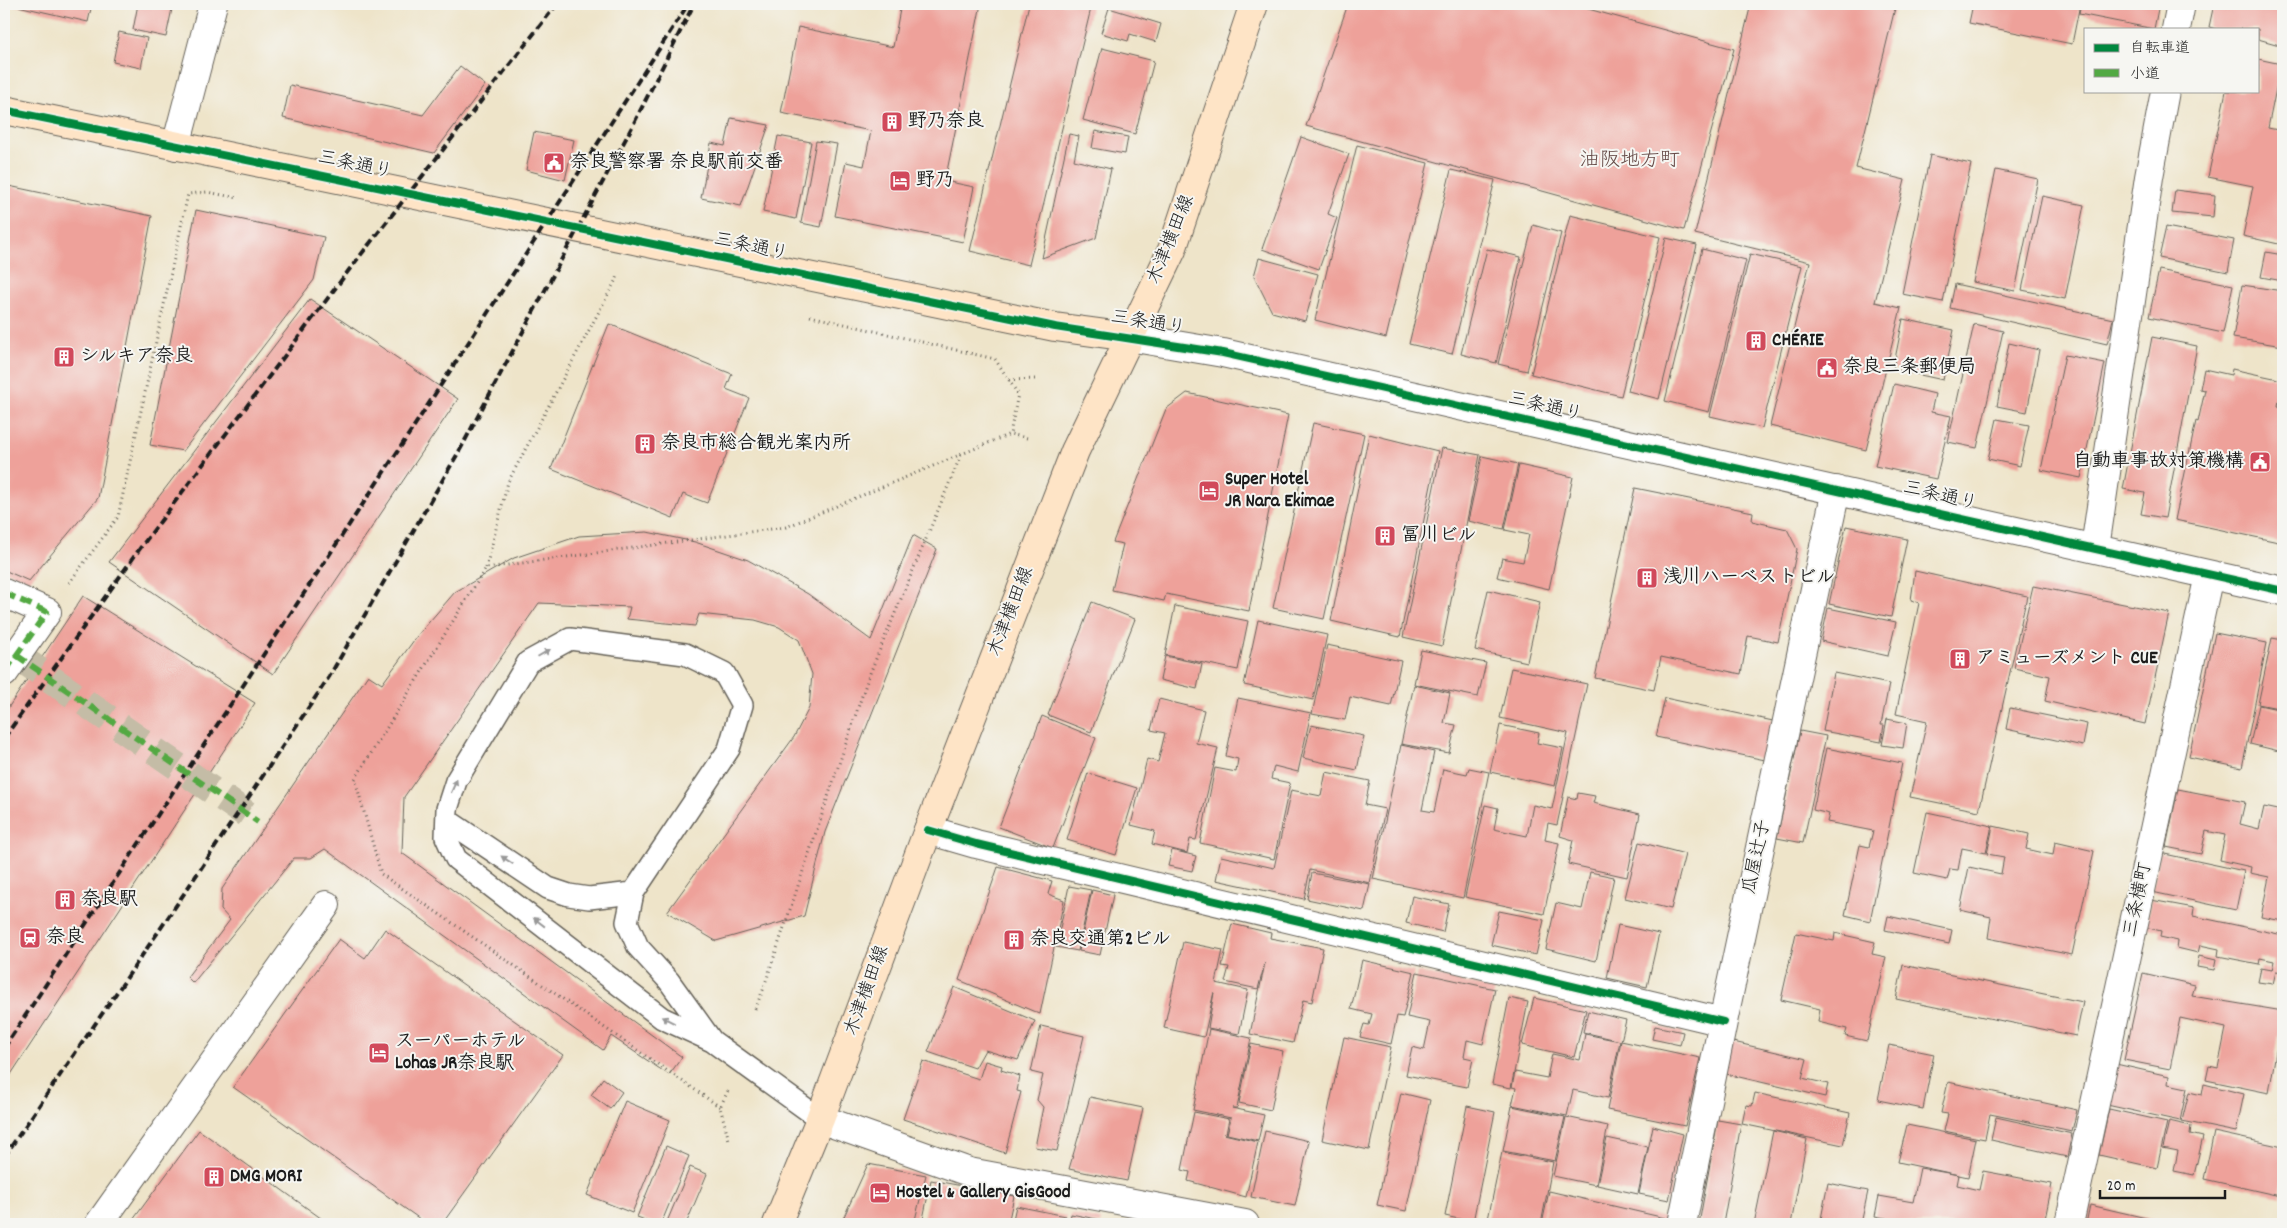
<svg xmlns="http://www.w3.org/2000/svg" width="2287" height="1228" font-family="Dekko,'Klee One',sans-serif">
<rect width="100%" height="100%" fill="#f6f6f2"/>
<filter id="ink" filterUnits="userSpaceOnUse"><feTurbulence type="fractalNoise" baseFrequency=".02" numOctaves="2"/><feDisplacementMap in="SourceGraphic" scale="10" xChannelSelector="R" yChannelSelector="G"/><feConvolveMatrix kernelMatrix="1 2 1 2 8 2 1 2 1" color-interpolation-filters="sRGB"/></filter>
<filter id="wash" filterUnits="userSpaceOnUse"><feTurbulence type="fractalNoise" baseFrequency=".0096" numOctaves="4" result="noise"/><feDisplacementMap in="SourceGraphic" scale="20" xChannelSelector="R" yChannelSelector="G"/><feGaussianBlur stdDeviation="1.12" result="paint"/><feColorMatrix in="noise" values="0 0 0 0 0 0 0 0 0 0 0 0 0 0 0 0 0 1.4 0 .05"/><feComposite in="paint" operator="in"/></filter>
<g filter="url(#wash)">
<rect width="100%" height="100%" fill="#eee4c9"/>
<g id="blocks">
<path fill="#eea19a" d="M9,4H92L88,22Z
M138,4H173L166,37L133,30Z
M901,4H981L945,181L974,187L963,242L835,216L846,162L864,166L871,131L781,113L798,27L893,47Z
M1029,4H1092L1029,265L970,251Z
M1348,4H1570L1734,49L1684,230L1306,126Z
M1751,4H1896L1856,168L1905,180L1875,302L1901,308L1866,450L1770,426L1810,262L1695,234Z
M1973,4H2080L2072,44L1969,23Z
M2081,4H2159L2154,29L2079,14Z
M2214,4H2283V46L2258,39V29H2216L2209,27Z
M1109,8L1161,24L1156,42L1130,34L1128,41L1101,33Z
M119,32L147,38L141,68L113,62Z
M1102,48L1154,61L1135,134L1083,120Z
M2258,59L2281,64L2268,128L2283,131V245L2243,236L2253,186L2208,177L2226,91H2258Z
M460,66L485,85L434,153L283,118L290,85L423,115Z
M731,118L769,125L741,206L701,198L711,143L725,146Z
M1095,131L1128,137L1125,154L1092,148Z
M534,132L574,140L565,180L526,170Z
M1069,134L1079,136L1074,160L1111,169L1096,238L1042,258Z
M778,136L811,142L796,219L763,212Z
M1301,137L1349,154L1328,214L1337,218L1319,269L1262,249Z
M816,141L837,144L821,227L801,223Z
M1357,145L1428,163L1386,338L1315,320Z
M1930,155L1971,164L1943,302L1902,294Z
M1451,170L1495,180L1452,354L1409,344Z
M1996,170L2038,179L2015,291L1973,282Z
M4,185L152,216L98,498L29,581L4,570Z
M2175,190L2215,195L2213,217L2172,213Z
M2042,196L2084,205L2065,299L2022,290Z
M196,210L324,237L314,280L183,451L150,445Z
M1570,215L1660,237L1621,396L1531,374Z
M1533,225L1561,233L1527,371L1498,364Z
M2166,227L2234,240L2228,272L2159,258Z
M1666,238L1697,245L1659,399L1628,391Z
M1487,249L1521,257L1496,363L1461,354Z
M1702,249L1746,260L1709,412L1665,401Z
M2266,252L2283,255V281L2261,277Z
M1750,254L1802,266L1762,428L1710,416Z
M1259,258L1318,274L1305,321L1272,312L1254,276Z
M2159,270L2233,285L2223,333L2149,317Z
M1955,284L2113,319L2107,344L1950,308Z
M2242,285L2283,291V346L2233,338Z
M310,299L458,399L273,674L109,562Z
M1903,319L1954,330L1943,380L1893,369Z
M609,324L732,374L726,389L749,398L707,503L683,494L673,518L551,469Z
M1974,324L2003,331L1977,448L1948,442Z
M2152,337L2197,346L2165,518L2141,514L2145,493L2123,489Z
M2009,343L2039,350L2027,412L1997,406Z
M2065,355L2105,363L2081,478L2041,470Z
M2204,369L2231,375L2232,369L2283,380L2278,406L2283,407V543L2175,520L2196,421L2198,422L2205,390L2200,389Z
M1894,384L1935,394L1931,412L1951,416L1936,479L1875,466Z
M1187,393L1288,415L1249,611L1166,594L1164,601L1112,590L1123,544L1113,542L1166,409Z
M1997,419L2029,425L2020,466L1988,459Z
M1313,423L1364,434L1324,619L1273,608Z
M1369,434L1438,451L1400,637L1331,621Z
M1442,448L1480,455L1442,646L1403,637Z
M1482,456L1518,464L1504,529L1468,521Z
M1519,465L1573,477L1549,589L1497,577L1502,558L1523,562L1529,535L1505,530Z
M1635,488L1753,512L1752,521L1787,529L1797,549L1778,642L1748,636L1741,674L1661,657L1654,690L1595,678Z
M1846,526L1907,539L1891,617L1829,604Z
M647,532L695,542L748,560L808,594L871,640L913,535L937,549L825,832L804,916L716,941L667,912L794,737L809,708L812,674L799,640L779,627L755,620L699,614L695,626L627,619L630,607L539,603L404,797L402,853L682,1057L669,1075L611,1036L603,1050L325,849L311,858H294L193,983L187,977L230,920L221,910L222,889L368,675L382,684L417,636L455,592L514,558L579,536Z
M1915,571L2027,596L1979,811L1910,797L1927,721L1896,714L1919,603L1911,600Z
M2033,586L2169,613L2145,724L2045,701L2050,676L2014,668Z
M1488,590L1540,602L1527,662L1475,650Z
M83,596L255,703L4,1085V714Z
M1092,602L1135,619L1091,732L1048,715Z
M1175,606L1248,621L1238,670L1165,655Z
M1828,608L1896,622L1888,656L1821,641Z
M1258,620L1327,635L1313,700L1244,685Z
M2215,633L2267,643L2242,768L2189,757Z
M2272,638L2283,640V709L2258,704Z
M1327,645L1401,661L1391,706L1350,697L1345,720L1312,714Z
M1421,650L1486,663L1478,697L1414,684Z
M1165,656L1202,664L1197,689L1160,680Z
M1511,668L1587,684L1557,825L1548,823L1545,840L1559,843L1544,914L1465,897L1485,805L1498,808L1494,829L1527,836L1533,805L1552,809L1568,733L1500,718Z
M1834,673L1889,684L1881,725H1884L1881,742L1823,731Z
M1414,685L1450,693L1444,723L1456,725L1449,753L1401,744Z
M1238,698L1311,713L1298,772L1274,766L1271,779L1290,783L1274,859L1200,843L1215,768L1236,772L1238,759L1226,756Z
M1665,698L1773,721L1765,760L1656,737Z
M1159,699L1204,710L1196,743L1218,748L1196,840L1190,839L1187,853L1152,844L1155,831L1131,825L1147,759L1158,762L1165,733L1151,730Z
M2259,705L2283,710V752L2250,744Z
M2010,708L2087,724L2083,746L2006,729Z
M1042,716L1096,738L1053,848L999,827Z
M1887,719L1907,723L1903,748L1882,745Z
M1311,725L1364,736L1357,770L1303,758Z
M1500,725L1539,733L1537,743L1563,748L1555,786L1490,772Z
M1800,731L1826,736L1803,843L1777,838Z
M1401,745L1434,752L1422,810L1434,812L1443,769L1467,774L1469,768L1489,772L1463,898L1373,879Z
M1826,748L1902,763L1870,921L1845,915L1860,845L1869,847L1873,831L1827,822L1829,814L1813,810Z
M1326,772L1370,781L1365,805L1385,809L1370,883L1310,870L1304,899L1216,880L1221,856L1274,868L1291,790L1321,796Z
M1088,773L1137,788L1116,855L1067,840Z
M2178,789L2245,802L2240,824L2259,829L2264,807L2283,811V921L2261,917L2269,877L2250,873L2251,867L2220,860L2225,835L2206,831L2201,854L2166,847Z
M1578,793L1595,796L1593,803L1640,814L1627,877L1568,864L1573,840L1560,836L1568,797L1577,799Z
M1927,812L1992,826L1986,853L1962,848L1958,870L1950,869L1947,880L1914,873Z
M1993,826L2029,834L2026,849L2053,855L2055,842L2094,851L2072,955L1988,938L1991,917L1960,910L1969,867L2001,874L2004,857L1987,854Z
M1639,842L1685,854L1671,909L1625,898Z
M1172,850L1196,856L1192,871L1168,866Z
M2160,853L2244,871L2236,910L2152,892Z
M998,867L1052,881L1048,894L1064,900L1040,1014L959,980Z
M1590,872L1614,877L1596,961L1546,949L1556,903L1582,909Z
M1312,873L1370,884L1364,911L1307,899Z
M1069,886L1091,890L1078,951L1056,947Z
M1092,890L1113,895L1100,955L1079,951Z
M1412,896L1449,904L1443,932L1406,923Z
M2151,900L2194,908L2193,916L2283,935V972L2276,971L2273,984L2258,982L2261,968L2272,970L2274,961L2260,958L2259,964L2218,956L2219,949L2200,945L2198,953L2177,948L2178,941L2160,937L2161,931L2145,927Z
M1499,911L1544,920L1536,955L1491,945Z
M1888,916L1952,930L1949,944L1885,930Z
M1232,924L1271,933L1270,938L1323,948L1312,1002L1303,1000L1293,1043L1250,1034L1265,963L1258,989L1225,982L1229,967L1222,966Z
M1618,925L1659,934L1647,987L1607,978Z
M385,929L563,1055L442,1224H427L233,1087L339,939L365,958Z
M1796,933L1834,941L1835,933L1875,942L1872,954L1886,957L1867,1041L1845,1036L1847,1029L1818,1022L1820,1009L1781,1000Z
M1183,942L1223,950L1216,983L1248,990L1239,1034L1208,1028L1214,992L1204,1037L1164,1028Z
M2199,956L2216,960L2214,970L2197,967Z
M1362,960L1414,972L1403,1017L1397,1016L1391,1044L1360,1037L1364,1024L1369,1025L1372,1014L1351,1009Z
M1903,965L2083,1002L2076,1036L1896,999Z
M1417,972L1495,989L1483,1044L1467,1040L1464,1057L1473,1059L1467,1087L1406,1075L1412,1047L1424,1050L1430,1022L1407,1017Z
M2143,973L2195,985L2192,996L2283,1011L2269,1093L2206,1080L2209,1066L2218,1068L2226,1028L2180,1018L2170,1069L2124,1060Z
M954,987L1035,1021L1018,1060L985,1050L975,1068L928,1052Z
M1509,998L1528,1002L1511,1088L1492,1084Z
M1534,998L1586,1010L1574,1057L1522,1045Z
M1588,1011L1626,1020L1621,1041L1583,1032Z
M1041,1026L1084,1036L1057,1151L1035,1147L1043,1107L1037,1100L1043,1075L1031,1072Z
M1655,1026L1683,1032L1680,1045L1652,1039Z
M1209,1029L1251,1038L1237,1108H1232L1264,1115L1258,1141L1227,1134L1231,1118L1193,1110Z
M1585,1034L1620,1041L1608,1098L1573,1090L1567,1116L1512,1105L1516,1088L1512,1087L1515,1072L1547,1078L1552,1054L1580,1060Z
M1344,1037L1391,1047L1369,1150L1322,1140Z
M1621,1041L1700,1058L1685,1126L1607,1110Z
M1729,1041L1807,1059L1802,1078L1828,1084L1825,1097L1722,1073Z
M1251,1044L1283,1051L1271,1110L1239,1103Z
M1889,1045L1934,1054L1923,1109L1878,1100Z
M923,1061L979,1079L985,1061L1002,1066L1001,1070L1020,1076L1017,1091L1021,1092L1005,1153L903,1119Z
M2116,1064L2169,1076L2168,1084L2187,1088L2180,1121L2107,1105Z
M603,1078L622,1092L610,1109L591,1095Z
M1948,1082L2077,1110L2072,1131L1990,1114L1985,1139L1944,1131L1948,1114L1941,1113Z
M2204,1084L2244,1094L2236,1132L2182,1121L2189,1092L2202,1095Z
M1401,1093L1430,1100L1406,1211L1377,1205Z
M1755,1093L1850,1113L1843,1145L1742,1124L1746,1105L1752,1106Z
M1090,1097L1143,1108L1127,1181L1069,1169Z
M625,1101L670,1120L632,1213L587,1195Z
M1467,1106L1495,1112L1473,1222L1445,1216Z
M1512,1106L1565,1117L1555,1161L1503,1151Z
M2109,1109L2167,1122L2157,1168L2099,1155Z
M1194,1112L1229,1119L1226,1134H1224L1258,1142L1246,1197L1188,1181L1190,1172L1182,1170Z
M1566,1117L1608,1126L1596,1185L1553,1176Z
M1996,1117L2072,1134L2067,1157L1991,1140Z
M1718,1120L1741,1124L1723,1224H1699Z
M2169,1121L2191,1126L2190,1134L2203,1137L2194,1175L2174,1171L2178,1151L2163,1148Z
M1907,1125L1976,1139L1968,1177L1898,1162Z
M1653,1126L1683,1134L1669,1200L1639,1194Z
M199,1130L329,1224H130Z
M1265,1131L1309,1141L1295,1206L1251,1197Z
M1773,1131L1807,1139L1791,1224H1754Z
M2214,1132L2283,1147V1179L2280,1196L2204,1179Z
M1607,1138L1648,1147L1638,1194L1597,1185Z
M666,1146L689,1156L661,1224H657L637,1217Z
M1502,1152L1553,1162L1541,1224H1487Z
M868,1164L926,1175L914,1224H849L842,1221Z
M690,1167L707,1174L686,1224H666Z
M1920,1168L1959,1175L1957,1185L1979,1190L1983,1171L2052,1184L2044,1224H1914L1875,1216L1879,1196L1913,1202Z
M931,1180L1014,1196L1008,1224H922Z
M1828,1183L1868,1191L1861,1224H1820Z
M1549,1191L1665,1218L1664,1224H1542Z
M2090,1205L2168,1223V1224H2086Z
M1016,1206L1066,1216L1064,1224H1012Z
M1071,1214L1101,1220L1100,1224H1069Z"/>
</g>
</g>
<g filter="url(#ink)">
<use href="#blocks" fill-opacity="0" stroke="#666259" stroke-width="1"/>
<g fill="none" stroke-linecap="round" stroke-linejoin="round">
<path stroke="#c4bca6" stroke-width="28" stroke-dasharray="28 14" stroke-linecap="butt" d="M16,655L258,822"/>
<g stroke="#666259" stroke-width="24">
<path id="lane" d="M447,820L548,888L569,895L589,898L633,893
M712,1041L669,981L638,947L627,922L633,893L729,749L742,705L724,673L685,654L570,639L528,662L456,781L447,809L446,837L456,859L662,1018L712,1041L820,1119"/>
</g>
<g stroke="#666259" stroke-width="30">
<path id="street" d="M2176,29L2181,4
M176,146L213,4
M1129,337L1223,353L2283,591
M2095,548L2149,177L2165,91
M4,593L47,612L4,673
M928,830L976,844L1723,1022
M820,1119L969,1172L1245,1224
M99,1224L326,905
M1682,1224L1723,1022L1836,490
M2069,1224L2209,575"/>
</g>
<g stroke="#666259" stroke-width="30">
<path id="secondary" d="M4,110L1055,327L1129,337
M777,1224L820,1119L928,830L1075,451L1172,250L1254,4"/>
</g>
<path stroke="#666259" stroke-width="3" stroke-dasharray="1 4" stroke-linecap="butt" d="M810,316L995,359L1018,394L1010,434
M1009,380L1036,379
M486,568L508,482L619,274
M69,583L118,517L188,194L207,192L238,198
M755,1009L763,990L868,678L961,455
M728,1091L720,1107L729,1140
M720,1107L381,874L355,779L486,568L786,527L1010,434L1027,438"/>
<use href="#lane" stroke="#fff" stroke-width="21"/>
<use href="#street" stroke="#fff" stroke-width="28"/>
<use href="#secondary" stroke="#fee4c6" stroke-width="28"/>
<path stroke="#1c1c1c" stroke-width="4" stroke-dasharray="8 4" stroke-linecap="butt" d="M4,738L141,547L349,270L557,4
M4,1048L411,431L685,9
M4,1157L167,919L329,677L461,448L632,127L694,4"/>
<path stroke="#52a943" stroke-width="6" stroke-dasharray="12 6" stroke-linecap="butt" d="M4,593L47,612L4,673
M16,655L258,822"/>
<g stroke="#f6f6f2" stroke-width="11">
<path id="cycleway" d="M4,110L1055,327L1223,353L2283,591
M928,830L976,844L1723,1022"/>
</g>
<use href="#cycleway" stroke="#00873e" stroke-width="8"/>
</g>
<defs><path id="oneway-solid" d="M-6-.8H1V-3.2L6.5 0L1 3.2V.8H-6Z" transform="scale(1.25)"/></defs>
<g fill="#999">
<use href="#oneway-solid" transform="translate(544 653) rotate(-30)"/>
<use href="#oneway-solid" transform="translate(454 786) rotate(-66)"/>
<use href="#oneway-solid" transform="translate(507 860) rotate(-146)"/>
<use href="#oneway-solid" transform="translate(539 922) rotate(-142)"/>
<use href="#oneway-solid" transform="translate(668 1020) rotate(-154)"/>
</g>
</g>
<defs>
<g id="building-square" transform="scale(1.125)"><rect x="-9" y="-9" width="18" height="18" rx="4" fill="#d1495b" stroke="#f6f6f2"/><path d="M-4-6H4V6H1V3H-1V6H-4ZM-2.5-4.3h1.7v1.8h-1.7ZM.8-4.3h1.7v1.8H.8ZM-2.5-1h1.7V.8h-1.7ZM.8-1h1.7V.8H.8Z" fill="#fff"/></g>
<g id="civic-square" transform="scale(1.125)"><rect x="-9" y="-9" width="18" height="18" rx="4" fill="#d1495b" stroke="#f6f6f2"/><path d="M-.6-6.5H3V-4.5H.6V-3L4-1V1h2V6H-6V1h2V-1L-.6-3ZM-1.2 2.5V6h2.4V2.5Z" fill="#fff"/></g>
<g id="hotel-square" transform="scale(1.125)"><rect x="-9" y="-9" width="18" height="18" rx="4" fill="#d1495b" stroke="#f6f6f2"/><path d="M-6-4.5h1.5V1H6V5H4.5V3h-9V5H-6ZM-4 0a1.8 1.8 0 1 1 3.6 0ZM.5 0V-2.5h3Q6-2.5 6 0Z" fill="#fff"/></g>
<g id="station-square" transform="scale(1.125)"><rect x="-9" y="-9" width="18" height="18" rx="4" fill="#d1495b" stroke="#f6f6f2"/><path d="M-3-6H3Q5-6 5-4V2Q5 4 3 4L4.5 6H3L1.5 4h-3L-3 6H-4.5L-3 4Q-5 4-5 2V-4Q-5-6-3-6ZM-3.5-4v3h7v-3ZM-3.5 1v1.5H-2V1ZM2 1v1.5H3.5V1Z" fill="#fff"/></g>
</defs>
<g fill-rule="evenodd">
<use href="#building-square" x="892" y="122"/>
<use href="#civic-square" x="554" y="163"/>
<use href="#hotel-square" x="900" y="181"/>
<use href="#building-square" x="1756" y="341"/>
<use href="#building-square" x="64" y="357"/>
<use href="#civic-square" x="1827" y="368"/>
<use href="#building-square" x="645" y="444"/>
<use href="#civic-square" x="2260" y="462"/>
<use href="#hotel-square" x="1209" y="491"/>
<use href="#building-square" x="1385" y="536"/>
<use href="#building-square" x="1647" y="578"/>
<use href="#building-square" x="1960" y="659"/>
<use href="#building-square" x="65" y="900"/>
<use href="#station-square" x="30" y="938"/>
<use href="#building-square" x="1014" y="940"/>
<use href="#hotel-square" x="379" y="1053"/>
<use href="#building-square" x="214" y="1177"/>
<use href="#hotel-square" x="880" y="1193"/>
</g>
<g text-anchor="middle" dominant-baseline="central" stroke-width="4" stroke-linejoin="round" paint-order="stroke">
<g font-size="19" font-weight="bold" fill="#1c1c1c" stroke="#f6f6f2" text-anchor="start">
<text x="908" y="122">野乃奈良</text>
<text x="570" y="163">奈良警察署 奈良駅前交番</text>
<text x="916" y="181">野乃</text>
<text x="1772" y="341">CHÉRIE</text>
<text x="80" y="357">シルキア奈良</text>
<text x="1843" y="368">奈良三条郵便局</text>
<text x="661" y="444">奈良市総合観光案内所</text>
<text x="2244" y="462" text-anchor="end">自動車事故対策機構</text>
<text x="1225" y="480">Super Hotel<tspan x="1225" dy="22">JR Nara Ekimae</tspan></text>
<text x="1401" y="536">冨川ビル</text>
<text x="1663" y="578">浅川ハーベストビル</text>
<text x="1976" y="659">アミューズメント CUE</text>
<text x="81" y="900">奈良駅</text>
<text x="46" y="938">奈良</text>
<text x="1030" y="940">奈良交通第2ビル</text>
<text x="395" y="1042">スーパーホテル<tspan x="395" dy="22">Lohas JR奈良駅</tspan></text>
<text x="230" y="1177">DMG MORI</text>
<text x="896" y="1193">Hostel &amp; Gallery GisGood</text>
</g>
<g font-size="19" fill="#1c1c1c" stroke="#f6f6f2">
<text transform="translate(355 166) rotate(12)">三条通り</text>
<text transform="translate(1172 240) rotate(-68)">木津横田線</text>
<text transform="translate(751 248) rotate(12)">三条通り</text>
<text transform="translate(1148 324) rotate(9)">三条通り</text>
<text transform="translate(1545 408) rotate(13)">三条通り</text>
<text transform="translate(1940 497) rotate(13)">三条通り</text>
<text transform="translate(1012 612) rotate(-69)">木津横田線</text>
<text transform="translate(1758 857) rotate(-78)">瓜屋辻子</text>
<text transform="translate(2139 900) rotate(-78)">三条横町</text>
<text transform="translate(868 991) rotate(-70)">木津横田線</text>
</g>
<g font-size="20" fill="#664b48" stroke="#f6f6f2">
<text x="1630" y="161">油阪地方町</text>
</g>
</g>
<rect width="2287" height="1228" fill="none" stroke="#f6f6f2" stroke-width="20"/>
<rect x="2084" y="28" width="175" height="65" fill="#f6f6f2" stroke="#9f9f9c"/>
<rect x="2094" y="44" width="25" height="8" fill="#00873e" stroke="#9f9f9c"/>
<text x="2130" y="52" font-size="15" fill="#1c1c1c">自転車道</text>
<rect x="2094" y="69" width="25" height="8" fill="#52a943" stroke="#9f9f9c"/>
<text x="2130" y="78" font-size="15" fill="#1c1c1c">小道</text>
<path d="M2100 1190v8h125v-8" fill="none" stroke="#1c1c1c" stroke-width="2.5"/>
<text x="2107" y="1190" font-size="15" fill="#1c1c1c" stroke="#f6f6f2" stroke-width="4" paint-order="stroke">20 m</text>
</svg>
